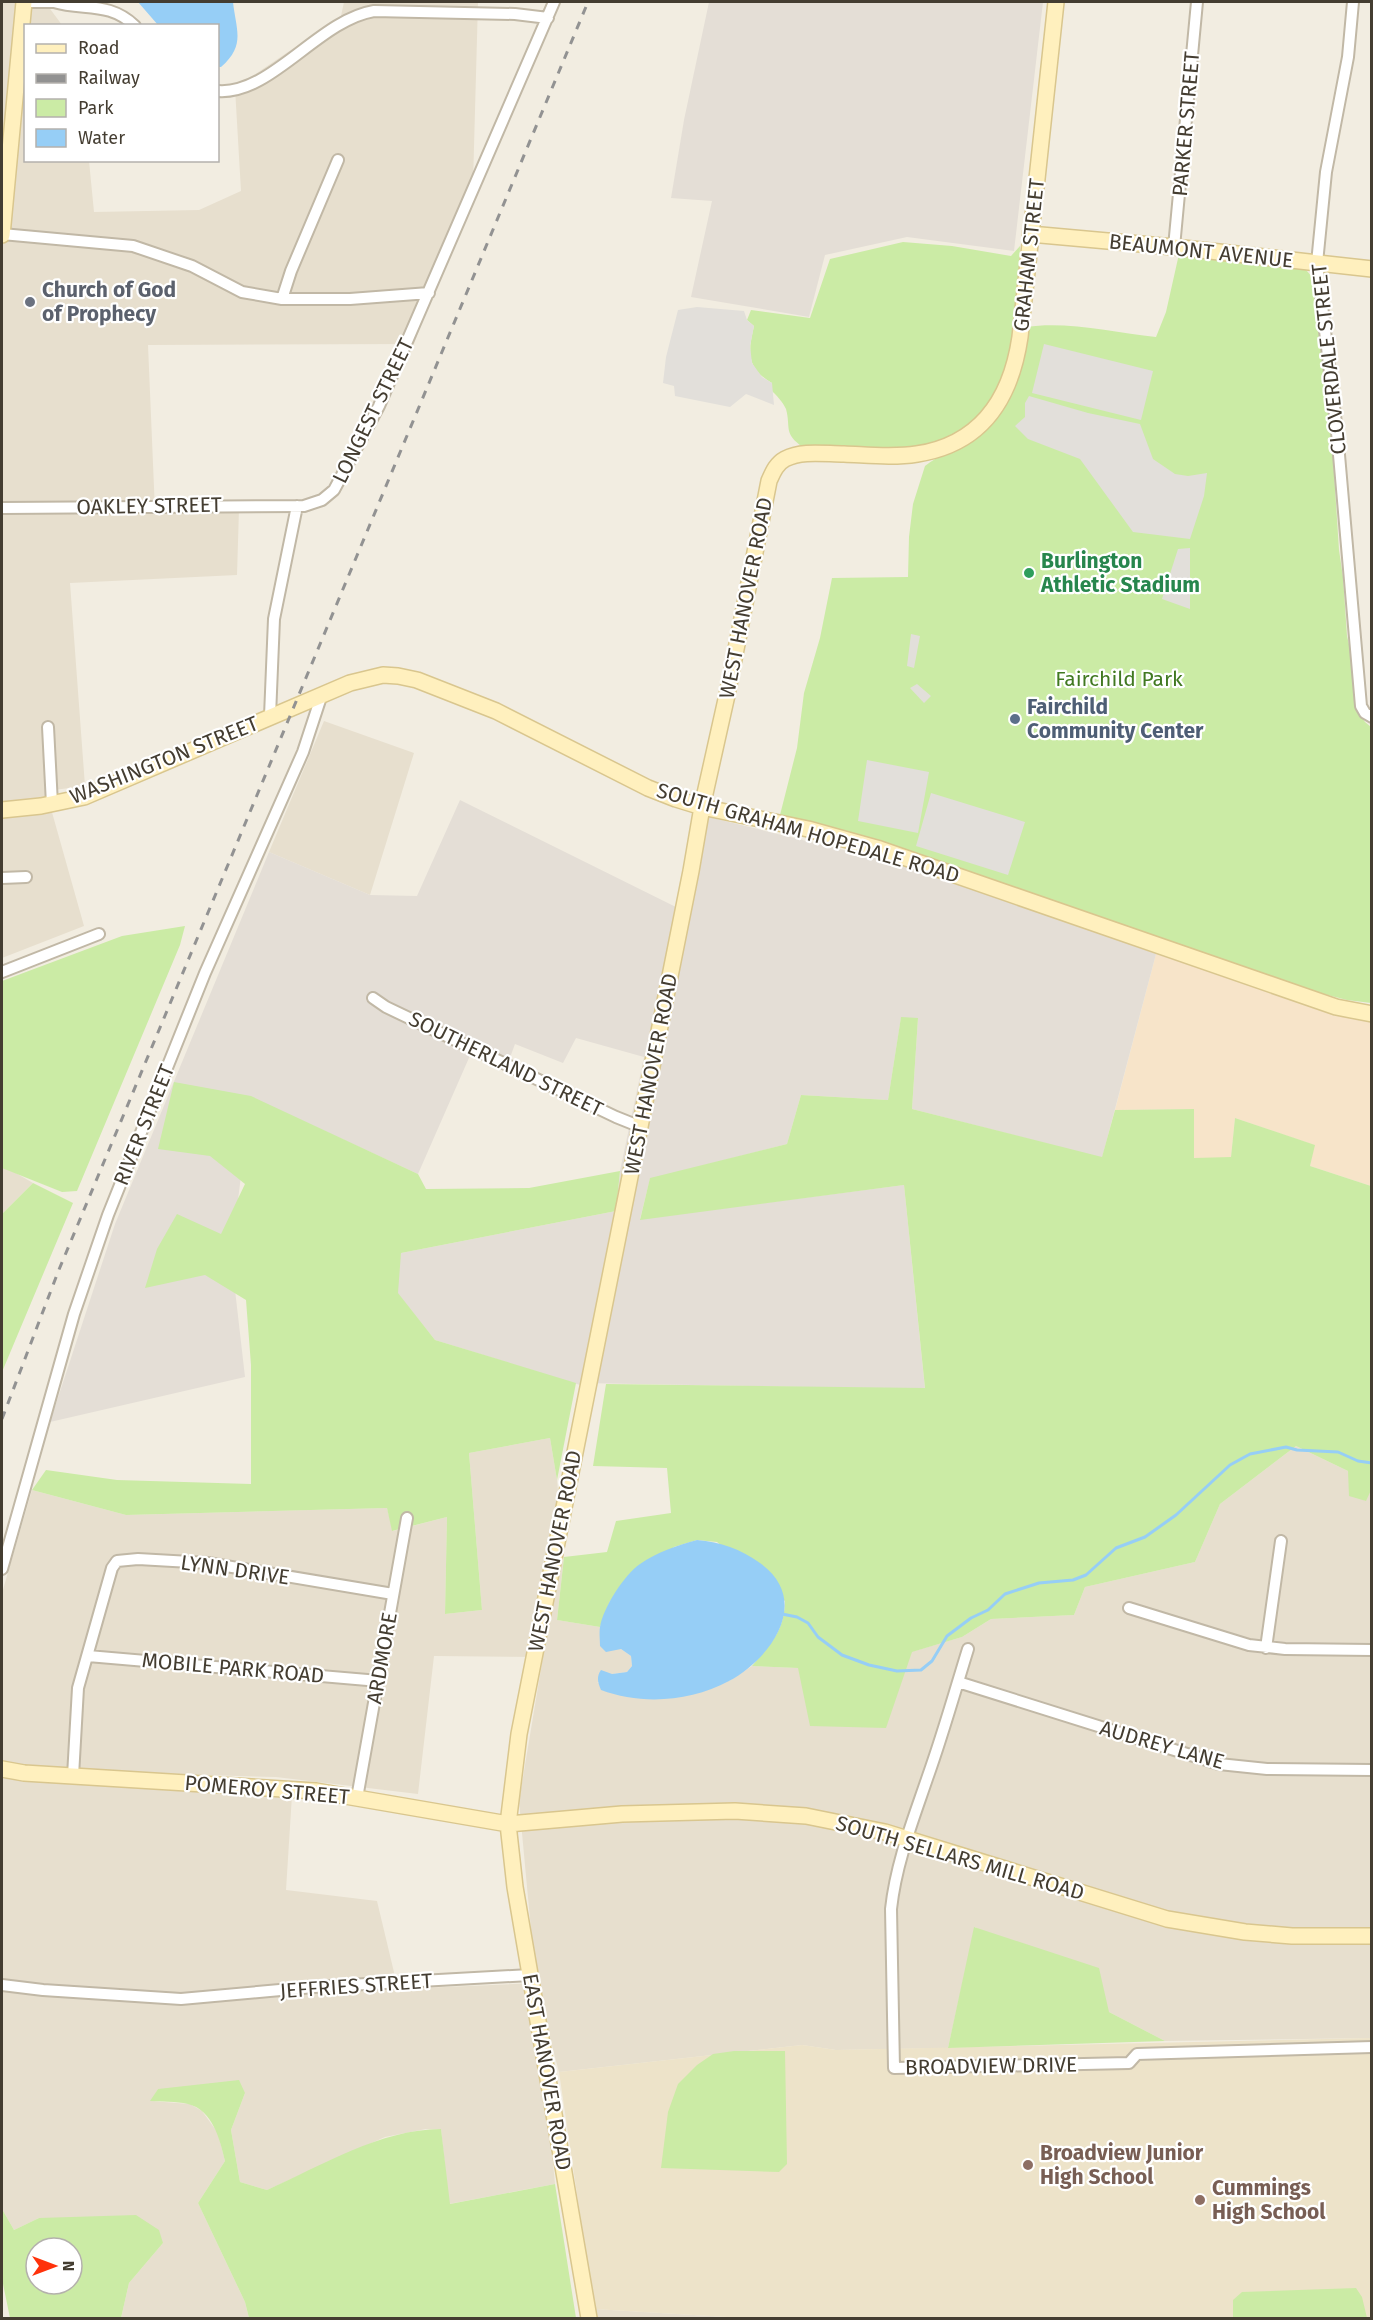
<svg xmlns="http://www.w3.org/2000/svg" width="1373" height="2320" font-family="'Fira Sans',sans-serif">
<rect width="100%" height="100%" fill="#f2ede1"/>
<path fill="#e7dfce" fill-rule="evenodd" d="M2,2H45L62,25L26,26V160L89,161L94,212L199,210L241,191L235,88L341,16L344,2H478L473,183L414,344L148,345L155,511L239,509L237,575L70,583L85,786L46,791L84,926L2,958Z
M324,721L414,753L370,895L269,852Z
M2,1165L33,1183L2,1214Z
M550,1438L557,1480L564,1557L557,1620L600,1627V1646L621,1649L631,1656L632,1666L627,1672L612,1674L597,1683L729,1681L752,1666L798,1668L911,1652L962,1637L991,1619L1074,1615L1085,1587L1195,1562L1220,1504L1296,1446L1348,1471L1365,1501L1371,1488V2038L1165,2041L1109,2012L975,1927L948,2048L836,2050L802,2045L559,2072L537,1989L555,2184L449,2204L441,2129H426L385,2137L267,2190L240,2182L231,2130L245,2093L158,2089L151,2101L190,2104L202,2111L218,2133L225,2161L198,2203L245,2302L249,2318H121L129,2283L163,2243L39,2218L14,2230L2,2209V1593L32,1490L126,1515L387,1508L393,1531L447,1517L445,1614L482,1610L469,1453ZM434,1656L543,1657L519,1801L536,1983L398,1989L377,1901L286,1890L292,1795L205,1791L204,1775L276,1777L418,1794Z
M594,2309L743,2318H595Z"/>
<path fill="#f7e4c9" d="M1156,954L1302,1002L1371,1017V1186L1310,1166L1314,1145L1235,1118L1231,1158H1194V1109L1115,1110Z"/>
<path fill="#e4ded6" d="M709,2H1043L1014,251L907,237L825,255L809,317L691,297L712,201L671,198L684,120Z
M460,800L690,914L708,817L926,870L1156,954L1102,1158L912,1109L918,1018H901L888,1100L801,1095L787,1144L650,1179L640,1219L904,1185L925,1389L581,1383L580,1385L435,1340L393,1288L401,1253L616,1211L620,1171L644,1057L576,1038L563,1063L515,1044L508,1063L472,1051L418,1174L251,1097L231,1255L245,1377L50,1422L115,1224L269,852L370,895L417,896Z"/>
<path fill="#ede3c9" d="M1371,2038V2318H743L594,2309L559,2072L802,2045L836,2050Z"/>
<path fill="#cbeba5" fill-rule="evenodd" d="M903,242L952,246L1011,256L1020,246C1018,305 1018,382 971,425C955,440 928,446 907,450L803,447C783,434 791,427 786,409C783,402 776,395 771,390L772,383C746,368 748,352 754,326L747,320L751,310L810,318L830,259Z
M1179,254L1302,265L1312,277L1331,426L1339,550L1343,577L1347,636L1355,669L1358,712L1365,722L1371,727V1003L1347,1000L1285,984L816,824L780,815L797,748L804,693L820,638L832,578L908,577L909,537L913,504L925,466C938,455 956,450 970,441C1014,410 1022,377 1027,327C1067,321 1115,333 1156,337L1166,312Z
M185,926L180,945L77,1191L62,1192L2,1168V981L122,936Z
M901,1017L918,1018L912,1109L1102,1157L1115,1110L1194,1109V1158L1231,1157L1235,1118L1315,1145L1310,1166L1371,1186L1372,1488L1366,1501L1349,1496L1348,1471L1296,1446L1220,1504L1195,1562L1085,1587L1074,1615L991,1619L962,1637L912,1652L886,1728L810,1726L798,1668L752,1666C771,1643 784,1632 785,1601L717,1542L697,1540L674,1547L610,1601L600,1627L557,1620L564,1557L607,1552L616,1521L671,1513L667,1468L593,1466L606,1384L925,1388L904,1185L640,1220L650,1178L787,1144L801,1095L888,1100Z
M174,1082L251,1096L418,1174L426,1189L529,1188L620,1171L616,1211L401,1253L398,1293L435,1340L576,1383L557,1480L550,1438L469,1453L482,1610L445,1614L447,1517L392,1531L387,1508L126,1515L32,1490L46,1470L117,1480L251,1484V1365L246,1300L205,1275L145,1288L157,1249L177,1214L221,1234L245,1184L210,1156L158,1149Z
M33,1183L73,1203L2,1372V1214Z
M974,1927L1099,1968L1109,2012L1165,2041L948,2048Z
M734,2051H785L787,2164L779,2172L661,2168L668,2112L678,2084L697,2065L713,2054Z
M239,2080L245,2093L231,2130L240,2182L267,2190C321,2166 381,2129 441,2129L450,2204L555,2184L576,2318H249L245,2302L198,2203L225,2161C220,2140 213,2110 188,2104C176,2101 162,2102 150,2101L158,2089Z
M2,2209L14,2230L39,2218L136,2215L159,2230L163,2243L129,2283L121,2318H10L2,2279ZM36,2248H72V2284H36Z
M1356,2288L1362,2297L1367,2318H1233V2300L1242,2292Z"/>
<path fill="#e2dfda" d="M697,307L744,311L747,320L754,326L750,346L752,363L762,377L772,383L774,405L746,394L730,407L675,396L674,386L663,383L666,357L678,310Z
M1044,344L1153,371L1141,420L1032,393Z
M1029,396L1088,413L1140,424L1153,459L1175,474L1188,476L1207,473L1204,496L1190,539L1133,532L1080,459L1028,439L1015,426L1025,417V403Z
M1190,548V609L1162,599L1178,549Z
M911,634L920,636L914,668L907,666Z
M917,684L931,696L924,703L910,688Z
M867,760L929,772L918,833L858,821Z
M931,793L1025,822L1008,875L916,846Z"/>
<path fill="#96cef6" d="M138,2H233C236,30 246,45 221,67H218V26L158,25Z
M697,1540C721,1542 740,1549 760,1563C812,1600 772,1658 729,1681C690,1702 641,1705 601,1690C598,1683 596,1677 601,1670L612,1674L627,1672L632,1666L631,1656L621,1649L606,1652L600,1646C600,1640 599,1633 600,1627C603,1608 624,1575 640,1564C657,1552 678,1545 697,1540Z"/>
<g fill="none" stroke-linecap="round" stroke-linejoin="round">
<path stroke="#96cef6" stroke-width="3" d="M782,1614L797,1617L808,1623L818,1637L842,1655L869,1665L897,1671L921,1670L932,1661L947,1636L971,1618L988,1610L1005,1594L1039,1583L1073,1580L1086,1575L1116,1548L1145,1537L1176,1515L1230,1465L1250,1454L1286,1447L1297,1450L1338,1452L1358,1461L1372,1463"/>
<g stroke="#c1b8a6" stroke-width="14">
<path id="street" d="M24,2H55
M54,2C84,11 109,1 135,26
M1353,2L1348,57L1326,172L1317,263L1337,432L1361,706L1365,713L1372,717
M218,91C271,95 319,20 374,11L515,14L548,18
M2,234L133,246L192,266L242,292L282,299H350L429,293
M1174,247L1197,2
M282,299L291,271L338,160
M2,508L304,506L322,500L334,490L379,406L554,2
M270,716L274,619L297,506
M48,727L52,804
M2,878L26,877
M2,972L99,934
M373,998L386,1007L616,1117L641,1127
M2,1569L74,1314L108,1215L205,973L303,752L322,694
M1129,1608L1249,1645L1285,1649L1372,1650
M1266,1648L1281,1541
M968,1649C955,1691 943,1734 928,1776C913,1820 896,1863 891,1909L894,2068L1129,2063L1137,2054L1372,2047
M88,1656L379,1681
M958,1682L1219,1764L1267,1769L1372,1770
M73,1776L78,1688L112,1568L117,1561L138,1559L208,1563L393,1594
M357,1798L407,1518
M2,1985L43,1990L181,1999L313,1987L530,1975"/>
</g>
<g stroke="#d9c68e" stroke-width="18">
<path id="secondary" d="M1030,234L1174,247L1372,269
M2,235L24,2
M2,810L41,806L84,797L350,683L383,675L398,676L417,680L496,711L648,788L676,799L702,807L808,829L880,849L1336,1007L1372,1014
M2,1769L24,1773L316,1791L508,1824L622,1814L735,1811L806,1816L885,1832L1167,1919L1245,1932L1292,1936H1372
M589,2318L515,1887L508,1824L519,1734L534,1658L691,871L702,807L727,695L769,481C773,472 776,464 785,459C802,450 825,454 844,454C868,455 893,458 917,454C982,444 1011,398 1020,337L1056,2"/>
</g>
<use href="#street" stroke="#fff" stroke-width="10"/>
<use href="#secondary" stroke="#fff0be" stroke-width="15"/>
<path stroke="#929292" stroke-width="3" stroke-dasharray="8 8" stroke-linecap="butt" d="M2,1419L58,1272L588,2"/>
</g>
<circle fill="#6b7280" stroke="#fff" stroke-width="2" cx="30" cy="302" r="6"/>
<circle fill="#2e9e5b" stroke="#fff" stroke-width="2" cx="1029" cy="573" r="6"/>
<circle fill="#5c6f8a" stroke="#fff" stroke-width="2" cx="1015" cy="719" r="6"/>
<g fill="#8d6e63" stroke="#fff" stroke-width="2">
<circle cx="1028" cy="2165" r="6"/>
<circle cx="1200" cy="2200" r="6"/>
</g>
<g text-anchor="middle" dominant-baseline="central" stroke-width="4.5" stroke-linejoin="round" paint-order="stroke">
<g font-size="21" fill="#443d31" stroke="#fff">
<text transform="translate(1186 124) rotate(-85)">PARKER STREET</text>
<text transform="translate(1201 251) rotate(6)">BEAUMONT AVENUE</text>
<text transform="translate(1029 255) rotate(-84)">GRAHAM STREET</text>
<text transform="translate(1329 359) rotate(-96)">CLOVERDALE STREET</text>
<text transform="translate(373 411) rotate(-64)">LONGEST STREET</text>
<text transform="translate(149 506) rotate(-1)">OAKLEY STREET</text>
<text transform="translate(746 598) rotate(-79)">WEST HANOVER ROAD</text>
<text transform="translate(164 760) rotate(-22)">WASHINGTON STREET</text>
<text transform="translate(808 833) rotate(16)">SOUTH GRAHAM HOPEDALE ROAD</text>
<text transform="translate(506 1064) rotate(26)">SOUTHERLAND STREET</text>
<text transform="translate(651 1074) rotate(-79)">WEST HANOVER ROAD</text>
<text transform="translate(144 1125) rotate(-68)">RIVER STREET</text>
<text transform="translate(555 1551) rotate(-79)">WEST HANOVER ROAD</text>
<text transform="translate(235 1570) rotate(8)">LYNN DRIVE</text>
<text transform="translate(382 1658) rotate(-80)">ARDMORE</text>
<text transform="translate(233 1668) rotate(5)">MOBILE PARK ROAD</text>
<text transform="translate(1162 1745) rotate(16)">AUDREY LANE</text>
<text transform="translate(267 1790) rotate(5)">POMEROY STREET</text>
<text transform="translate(960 1858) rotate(16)">SOUTH SELLARS MILL ROAD</text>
<text transform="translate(356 1986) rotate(-4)">JEFFRIES STREET</text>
<text transform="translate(991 2066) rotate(-1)">BROADVIEW DRIVE</text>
<text transform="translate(547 2072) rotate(80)">EAST HANOVER ROAD</text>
</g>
<g font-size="21" font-weight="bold" fill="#5b616d" stroke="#fff" text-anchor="start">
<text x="42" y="290">Church of God<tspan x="42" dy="24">of Prophecy</tspan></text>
</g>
<g font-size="21" font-weight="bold" fill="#27864d" stroke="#fff" text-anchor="start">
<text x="1041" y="561">Burlington<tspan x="1041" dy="24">Athletic Stadium</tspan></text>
</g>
<g font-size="21" fill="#417921" stroke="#fff">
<text x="1119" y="679">Fairchild Park</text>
</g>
<g font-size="21" font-weight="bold" fill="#4e5e75" stroke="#fff" text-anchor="start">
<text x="1027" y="707">Fairchild<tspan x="1027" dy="24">Community Center</tspan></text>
</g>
<g font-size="21" font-weight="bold" fill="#785e54" stroke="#fff" text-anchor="start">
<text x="1040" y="2153">Broadview Junior<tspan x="1040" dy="24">High School</tspan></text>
<text x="1212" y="2188">Cummings<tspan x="1212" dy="24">High School</tspan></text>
</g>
</g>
<rect width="1373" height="2320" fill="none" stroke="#443d31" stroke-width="6"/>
<rect x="24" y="24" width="195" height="138" fill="#ffffff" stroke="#b4b1ad" stroke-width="1.5"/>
<rect x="36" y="44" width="30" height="9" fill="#fff0be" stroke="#b4b1ad" stroke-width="1.5"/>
<text x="78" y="54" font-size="18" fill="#443d31">Road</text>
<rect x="36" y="74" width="30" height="9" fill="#929292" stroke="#b4b1ad" stroke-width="1.5"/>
<text x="78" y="84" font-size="18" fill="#443d31">Railway</text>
<rect x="36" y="99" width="30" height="18" fill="#cbeba5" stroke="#b4b1ad" stroke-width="1.5"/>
<text x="78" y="114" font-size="18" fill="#443d31">Park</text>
<rect x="36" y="129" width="30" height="18" fill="#96cef6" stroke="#b4b1ad" stroke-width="1.5"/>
<text x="78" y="144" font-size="18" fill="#443d31">Water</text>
<g transform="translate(54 2266) rotate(90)"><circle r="28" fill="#ffffff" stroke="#b4b1ad" stroke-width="1.5"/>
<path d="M0-4.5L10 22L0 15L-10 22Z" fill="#ff320b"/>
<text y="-9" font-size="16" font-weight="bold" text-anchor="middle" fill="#443d31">N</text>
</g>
</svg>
